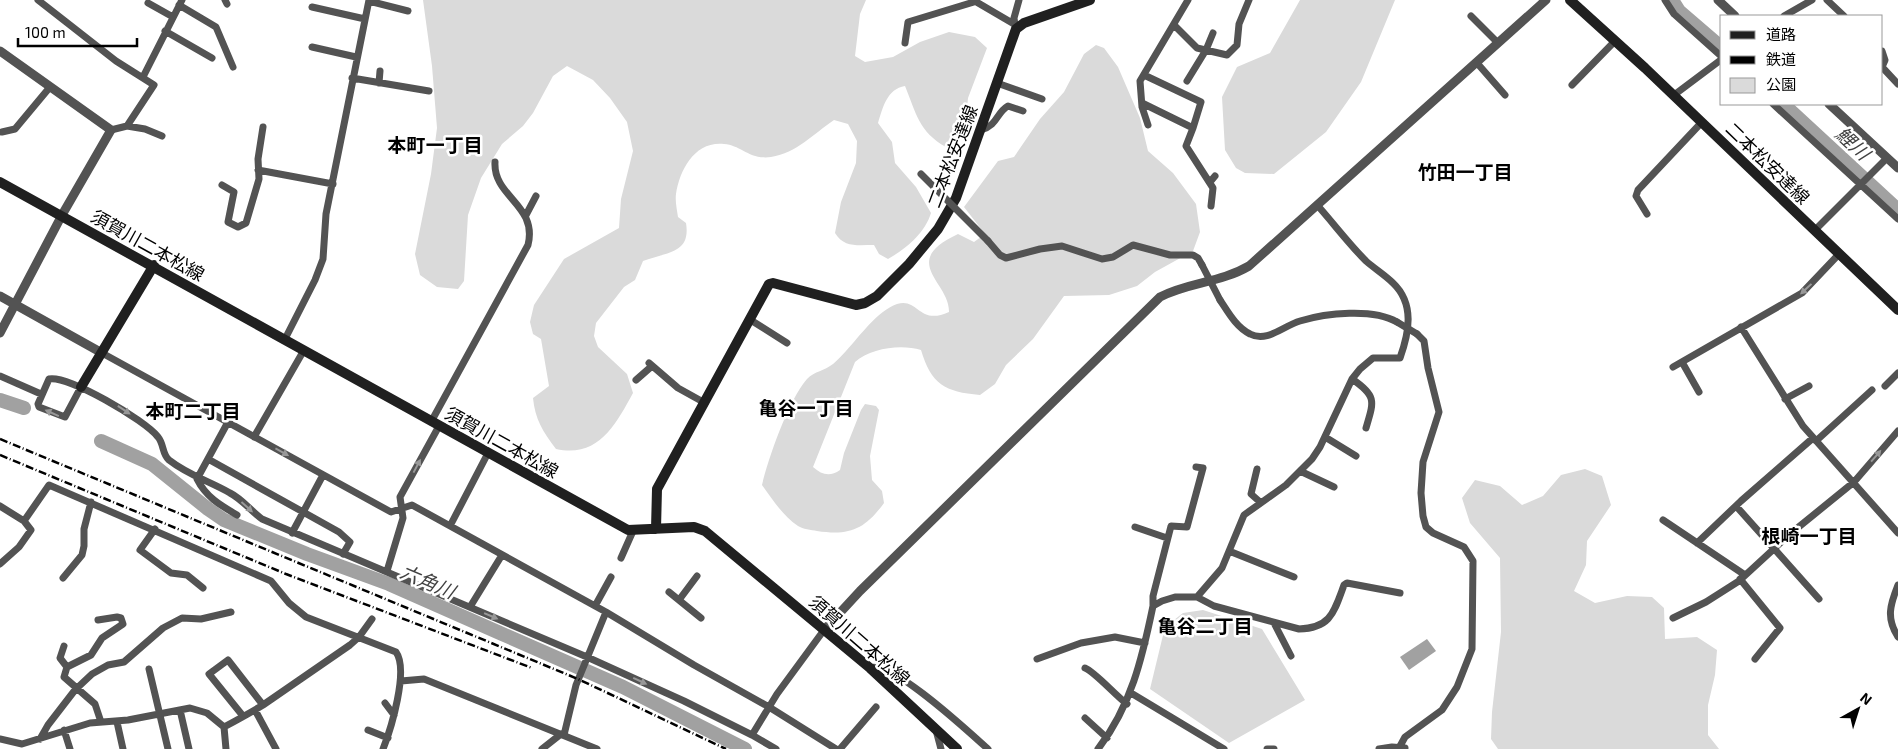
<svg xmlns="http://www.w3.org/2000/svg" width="1898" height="749" font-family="'Exo 2','Noto Sans JP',sans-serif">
<rect width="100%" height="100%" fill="#fff"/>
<path fill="#dadada" d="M423,0H866L860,14L855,56L865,62L893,57L920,42L949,32L975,37L987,48L968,98L965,127L959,141L946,147C919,132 916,113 905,86C887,89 883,107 878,123L892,142L895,163L916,187L931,213C925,233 906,249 888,259L879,254L874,245C858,245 844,248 835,233L841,202L856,163L857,141L848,124L834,120C813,134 797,153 771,157C749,160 741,145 724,144C695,141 680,169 676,194C675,201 677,210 678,217L686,223C691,254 667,252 643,261L635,280L624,287L596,323L594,336L598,347L627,374L633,393C615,426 598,458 556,449C543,432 535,419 533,398L549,386L541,339L533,334L530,322L534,305L564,259L619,228L621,199L633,151L627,122L610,98L593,80L567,66L553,76L533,113L523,126L502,144L481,178L468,215L464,281L458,289L437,287L420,275L415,254L431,174L437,128L432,66Z
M1300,0H1395L1361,82L1326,132L1274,174L1245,173L1236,168L1225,150L1222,97L1237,67L1270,53Z
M1096,45L1104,48L1118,67L1140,118L1148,151L1173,173L1196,204L1200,232L1193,251L1155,272L1137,286L1109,295L1064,296L1033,339L1006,365L995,384L980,395C945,392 931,384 921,350C901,344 871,348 855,362L813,467C822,475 830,477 840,470L844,453L861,410L865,404L876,406L879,410L870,456L872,480L882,491L884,503C865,529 850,536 817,531C811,530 803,529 798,526C782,515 773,500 762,485C768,459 789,399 807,379C815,371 824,371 833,364C838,360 842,355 846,351C860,336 877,311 897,304C918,297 919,326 949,312C950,282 898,262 958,234L974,242L985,234L964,207L998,161L1014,157L1040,119L1064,92L1084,54Z
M1585,469L1602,476L1611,505L1587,541L1586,565L1574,591L1595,603L1627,596L1652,597L1664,608L1665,639L1697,637L1717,650L1715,675L1708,705V735L1719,749H1498L1491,739L1492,712L1501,632L1500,558L1470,523L1462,498L1475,480L1500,486L1522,505L1543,496L1561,475Z
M1203,610L1262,629L1305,700L1229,743L1150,689L1165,627L1183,613Z"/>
<path fill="#a1a1a1" d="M1427,639L1436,651L1409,670L1400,657Z"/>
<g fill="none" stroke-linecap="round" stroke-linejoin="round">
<path stroke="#a1a1a1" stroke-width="14" d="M1672,0L1679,11L1722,48
M1783,104L1898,210
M0,400L24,408
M101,441L152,464L208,509L224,520L307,554L389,584L500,633L623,687L745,749"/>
<path stroke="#535353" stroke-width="7" d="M38,0L116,61L154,85L127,126
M225,0L227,4
M973,0L1014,24
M1665,0L1674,14L1722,57
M1827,0L1844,16
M369,1L408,11
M148,3L173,17
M179,5L216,27L233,67
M312,7L365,19
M1471,16L1498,43
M1784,16L1812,0
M1174,25L1197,48L1227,55L1237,45L1239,24L1249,0
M1015,26L1014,18L1019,0
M165,31L212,58
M905,43L908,22L974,2
M312,47L356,57
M1882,51L1885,60L1882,67
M1477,63L1505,95
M1882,67L1898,84
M143,77L182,0
M352,78L429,91
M1187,81L1206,50L1213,33
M379,83L380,71
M997,83L1042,99
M1572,85L1615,41
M1674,95L1722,59
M1142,103L1193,128L1201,102L1144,75
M1773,104L1898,219
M1148,125L1142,107L1140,81L1188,0
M1193,128L1186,146L1213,188L1211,206
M111,130L127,126L145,129L162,136
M981,130C998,125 996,113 1008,106L1023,111
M2,132L15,129L50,87
M258,170L333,184
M1210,182L1215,176
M222,185L234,192L228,222L238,227L246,223L259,179L258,159L263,127
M1647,214L1636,196L1638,190L1702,122
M526,215L536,196
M1815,230L1887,158
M988,241L1000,255L1006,258L1040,249L1062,246L1102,259L1113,257L1133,245L1170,255H1193L1198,258L1202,265
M1220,300C1228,312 1236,327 1250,334C1267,343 1283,326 1300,321C1326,313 1373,308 1397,322
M749,319L787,343
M1741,327L1803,426L1898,533
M285,339L315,280L323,259L326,214L369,0
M102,353L391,512L412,505L606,612L694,665L769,707L836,749
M1682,362L1699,392
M649,363L678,388L705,403
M1673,367L1802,293L1839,254
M0,376L41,394
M1352,379C1377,396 1374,401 1366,428
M636,380L652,366
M1885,386L1898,373
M81,387L65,417L39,407L38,404L49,379C68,375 145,420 158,437C164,444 162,454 169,460C188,475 209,481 230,493C242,499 251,511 262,519L587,657L684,701L752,735L777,694L824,630
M1785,399L1809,386
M228,422L197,479C206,497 220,505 237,515
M431,422L528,245C538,205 493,197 495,162
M254,437L304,350
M1325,437L1356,456
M1816,441L1872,390
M208,459L339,532L350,542L343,554
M1257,469L1251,494L1260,502
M1300,471L1334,487
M0,506L24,521L49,485L271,581L289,603L306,617L396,652C409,670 391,729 383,749
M1736,506L1819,599
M1663,520L1745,575
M450,526L488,453
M1135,527L1167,538
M155,529L140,550L171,573L187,575L203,588
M292,533L323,475
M1697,543L1741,501L1813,438
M1229,551L1294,577
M621,558L633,531
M0,564L19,547L31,530L24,521
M387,571L403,518L400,497L439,426
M63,578L82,555L84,546V529L91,502
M1740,579L1780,628L1755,659
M1898,585C1890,605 1886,618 1898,637
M669,592L701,618
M1197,597L1222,568L1244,515L1286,485L1312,459L1320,447L1352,379L1360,369L1373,358H1400C1409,333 1415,304 1393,283C1385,275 1375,269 1366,261C1349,244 1334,224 1318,206
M679,600L697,576
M595,606L611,577
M1153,606V596L1171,526L1187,527L1203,468L1196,467
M470,607L502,555
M1673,618L1706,602L1739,581L1790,534L1854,482L1898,431
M98,620L117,617L121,618L123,624L102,638L91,655L67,667L64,677L95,704L101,722
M1274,623L1291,656
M64,646L60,658L67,667
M1037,659L1081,643L1115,637L1145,643
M870,668C890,658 971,734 988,749
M1085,668C1095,672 1115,695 1127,704
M149,669L168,749
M401,681L424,679L597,749
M1131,693L1224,749
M385,703L394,715
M263,705L350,645L359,637L372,619
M180,710L189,749
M255,710L276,749
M1085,718L1107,738
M117,722L123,749
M224,727C237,720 250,713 263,705L228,660L209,674L243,716
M64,730L70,749
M368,730L388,738
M936,730L941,749
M564,735L576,685L606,612
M752,735L776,749
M0,739L22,744L90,723L128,720L190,708L207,713L224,727L226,749
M40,739L48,725L75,690L92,674L108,665L124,662L163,628L182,618L201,619L231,612
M1399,748L1405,737L1442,710L1457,687L1472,649L1473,561L1464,547L1433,533L1426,527L1423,516L1421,493L1423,462L1439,412L1428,368L1424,341L1417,334
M542,749L561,734
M840,749L876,707
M1098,749C1131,706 1142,659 1153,606L1162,601L1175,597H1197L1214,606L1299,629C1331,628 1334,612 1344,585L1347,583L1400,593
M1267,749H1274
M1379,749L1392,747L1405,748"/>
<path stroke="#535353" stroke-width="9" d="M1718,0L1735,16
M0,51L111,130L62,215L0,333
M1829,104L1898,168
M0,296L102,353
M824,630L860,591L1160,297C1189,282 1220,283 1249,266L1546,0"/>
<path stroke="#202020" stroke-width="10" d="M1570,0L1645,68L1898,310
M0,182L628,530L694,527L705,531L870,668L957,749
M81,387L154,265
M656,529L657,489L769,284L773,283L856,305L865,303L877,296L909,264L938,229L956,198L1016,29L1024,23L1090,0"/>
<path stroke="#000" stroke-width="2.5" stroke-dasharray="8 2.5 1 2.5" stroke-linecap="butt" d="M0,439L578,679L726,749
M0,455L286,574L532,668"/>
<path stroke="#535353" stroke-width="7" d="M921,174L988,241
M1202,265L1220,300
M1397,322L1417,334"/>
</g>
<defs><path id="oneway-solid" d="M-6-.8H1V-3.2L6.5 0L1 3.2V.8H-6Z" transform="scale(1.25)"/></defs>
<g fill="#989898">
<use href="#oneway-solid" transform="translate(1806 289) rotate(137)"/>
<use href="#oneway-solid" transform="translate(124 410) rotate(34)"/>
<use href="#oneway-solid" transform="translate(52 413) rotate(-156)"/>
<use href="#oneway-solid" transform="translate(282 452) rotate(29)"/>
<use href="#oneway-solid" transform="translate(1876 456) rotate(-49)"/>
<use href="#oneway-solid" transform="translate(417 466) rotate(-62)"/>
<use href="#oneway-solid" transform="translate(247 507) rotate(42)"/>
<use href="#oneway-solid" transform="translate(491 616) rotate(23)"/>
<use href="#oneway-solid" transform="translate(640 681) rotate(25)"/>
</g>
<g text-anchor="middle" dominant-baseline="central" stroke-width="5" stroke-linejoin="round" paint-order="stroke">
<g font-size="18" fill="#000" stroke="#fff">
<text transform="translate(952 156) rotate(-69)">二本松安達線</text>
<text transform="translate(1768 163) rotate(44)">二本松安達線</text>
<text transform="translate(148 245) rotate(29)">須賀川二本松線</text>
<text transform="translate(502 442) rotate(29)">須賀川二本松線</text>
<text transform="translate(860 640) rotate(41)">須賀川二本松線</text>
</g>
<g font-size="19" font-style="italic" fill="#424242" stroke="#fff">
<text transform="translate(1853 143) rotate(43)">鯉川</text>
<text transform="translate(428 581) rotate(23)">六角川</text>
</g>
<g font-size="19" font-weight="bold" fill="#000" stroke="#fff">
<text x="435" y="144">本町一丁目</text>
<text x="1465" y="171">竹田一丁目</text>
<text x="806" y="407">亀谷一丁目</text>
<text x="193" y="410">本町二丁目</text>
<text x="1809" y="535">根崎一丁目</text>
<text x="1205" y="625">亀谷二丁目</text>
</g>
</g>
<rect x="1720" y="15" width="162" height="90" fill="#ffffff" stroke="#999999"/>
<rect x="1730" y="31" width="25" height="8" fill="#202020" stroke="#999999"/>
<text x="1766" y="40" font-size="15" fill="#000000">道路</text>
<rect x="1730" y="56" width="25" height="8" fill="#000000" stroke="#999999"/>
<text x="1766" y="65" font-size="15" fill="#000000">鉄道</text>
<rect x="1730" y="78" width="25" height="15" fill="#dadada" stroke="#999999"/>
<text x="1766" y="90" font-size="15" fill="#000000">公園</text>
<g transform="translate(1858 709) rotate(39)" stroke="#ffffff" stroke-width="4" paint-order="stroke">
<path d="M0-4L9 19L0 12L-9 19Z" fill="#000000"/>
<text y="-8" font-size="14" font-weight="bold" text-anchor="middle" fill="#000000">N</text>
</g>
<path d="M18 38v8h119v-8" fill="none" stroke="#000000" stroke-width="2.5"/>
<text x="25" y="38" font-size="15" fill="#000000" stroke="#ffffff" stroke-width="4" paint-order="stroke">100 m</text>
</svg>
